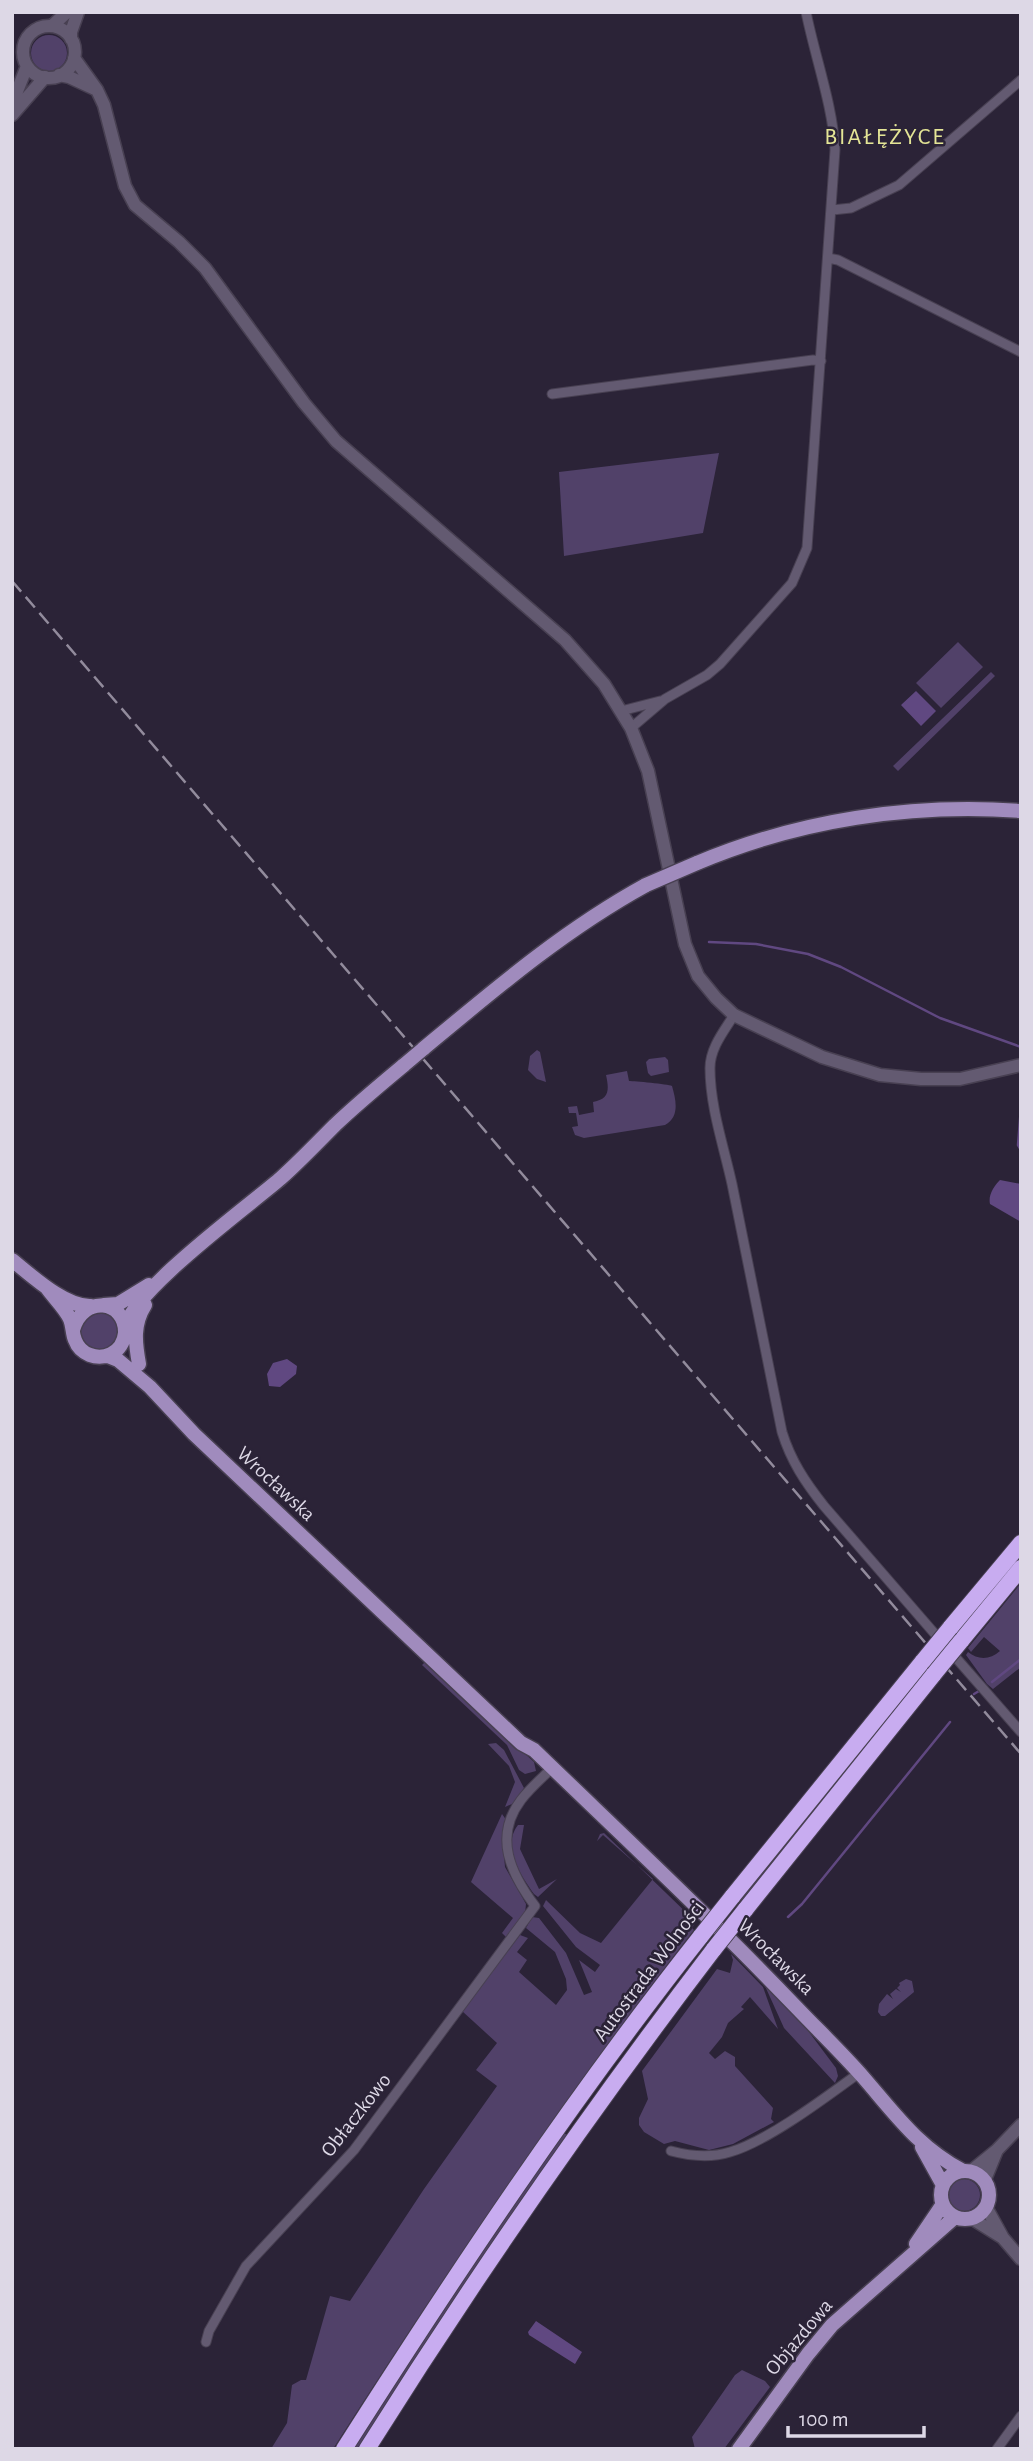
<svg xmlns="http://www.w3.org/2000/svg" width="1033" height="2461" font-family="'Alegreya Sans',sans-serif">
<rect width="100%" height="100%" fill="#2b2337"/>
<path fill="#514169" d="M31 53a18 18 0 1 1 36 0a18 18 0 1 1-36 0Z
M719,453L703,533L564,556L559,472Z
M958,642L983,667L941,708L916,683Z
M991,672L995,676L898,771L893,766Z
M537,1050L540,1052L546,1082L537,1079L528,1070L530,1056Z
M665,1057L668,1060L669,1072L651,1076L648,1073L646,1062L649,1059Z
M627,1071L629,1081C634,1081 668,1084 672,1086C676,1100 680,1117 665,1125L584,1138L575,1135L572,1127L578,1126L576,1113H569L568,1107L577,1106L579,1115L594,1112L593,1102C610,1099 609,1089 606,1075Z
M80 1331a19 19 0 1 1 38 0a19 19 0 1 1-38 0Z
M1021,1583V1667L993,1689L987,1684L966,1655L968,1652C978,1660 990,1660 1000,1651L984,1637L971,1652L968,1648Z
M425,1662L534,1762L536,1771L525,1774L519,1770L507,1745L422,1665Z
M928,1666L929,1669L743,1901L738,1898Z
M496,1743L504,1750L524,1788L514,1803L505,1807L515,1782L509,1766L488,1744Z
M502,1814L507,1821L503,1844L505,1867L526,1904L525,1914L509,1937H506L502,1933L513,1918L471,1882Z
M518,1825H524L520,1849L539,1889L557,1879L538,1897L534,1894C521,1875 501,1847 518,1825Z
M604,1833L696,1922L692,1928L694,1930C564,2097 447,2271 333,2449H271L287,2423L292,2385L301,2380H306L330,2296L350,2301L424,2189L497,2086L476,2070L497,2043L462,2011L520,1935L528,1938L517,1952L527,1960L519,1972L556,2005L567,1990L566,1979L555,1952L526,1928L532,1917L539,1918L566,1953L584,1995L592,1992L579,1960L595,1972L600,1965L576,1947L543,1906L546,1900L580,1933L601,1943L653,1879L603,1835L597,1841L600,1834Z
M730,1949L797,2016L836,2068L838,2076L835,2083L784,2028L765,1986Z
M731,1954L763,1987L778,2029L750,1997L741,2007L744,2009L728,2023L722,2037L709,2053L715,2059L725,2051L735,2057V2066L773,2108L771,2119L774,2122L733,2144L709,2150L675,2141L664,2144L644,2132L639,2125V2118L648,2099L642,2071L717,1969L730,1973L733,1960Z
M906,1979L912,1981L914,1992L885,2016H881L878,2012L879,2004L887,1994L893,1999L890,1994L896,1989L901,1992L897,1988L900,1985L899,1983Z
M562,2132L569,2136L360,2449H351L407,2362Z
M948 2195a16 16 0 1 1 32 0a16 16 0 1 1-32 0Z
M742,2370L765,2381L770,2387L724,2449H695L692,2437L735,2375Z"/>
<path fill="#604881" d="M916,691L936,711L921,726L901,705Z
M1000,1180L1021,1184V1222L990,1204C988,1195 994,1186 1000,1180Z
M287,1359L297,1366L296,1374L280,1387L269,1386L267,1374L273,1363Z
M536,2321L582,2352L575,2364L529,2335L528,2332Z"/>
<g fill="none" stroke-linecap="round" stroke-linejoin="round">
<path stroke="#604881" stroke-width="2.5" d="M709,942L756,944L808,954L841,967L940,1018L1021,1047
M1021,1107L1018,1145L1021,1150
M992,1682L1021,1659
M974,1694L979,1691
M788,1917L802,1904L950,1722"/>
<g stroke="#484052" stroke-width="11">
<path id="street" d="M832,210L851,208L899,185L1021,80
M828,258L838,260L1021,352
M552,394L813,360L821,361
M621,711L660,701
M631,728L665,699L707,675L720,664L792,583L807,548L835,150C833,106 815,57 806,12
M734,1015C724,1031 710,1048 710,1068C710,1107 724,1147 732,1184C749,1267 765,1349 782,1432C791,1461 805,1482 824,1506L941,1641
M950,1651L1021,1732
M671,2151C690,2156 711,2158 730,2152C768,2141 826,2097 859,2073
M206,2342L209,2331L246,2266L354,2150L535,1906C511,1874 493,1837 521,1800C530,1788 542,1778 552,1768
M997,2449L1021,2416"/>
</g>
<g stroke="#484052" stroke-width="15">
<path id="secondary" d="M52,26L67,12
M23 52a26 26 0 1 1 52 0a26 26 0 1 1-52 0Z
M71,39V32L78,12
M74,58L97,90L104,105L125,186L135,205L179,242L205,268L304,403L336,441L565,640L604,684L631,728L648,771L685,944L698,976L716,998L734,1015L822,1057L880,1075L921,1079H960L1021,1065
M59,75L69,77L95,89
M12,104L27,66
M12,115L45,77
M970,2172L997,2150L1021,2125
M984,2182L997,2150
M986,2207L1003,2238
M971,2218L1003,2238L1021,2259"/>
</g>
<g stroke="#484052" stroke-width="17">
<path id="primary" d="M697,863C799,820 911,803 1021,811
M423,1049C495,989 564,930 646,885
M12,1260C32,1276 65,1307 91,1306
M47,1288C54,1298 65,1308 70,1319C73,1326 72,1333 75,1340C80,1354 97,1361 111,1354C119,1350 124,1342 125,1333C126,1300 83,1294 73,1330
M104,1305L118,1304L149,1285
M125,1329C129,1293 250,1205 281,1178C300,1161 317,1143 335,1125C357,1104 380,1085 404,1065
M108,1356L118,1360L150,1387L194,1434L521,1743L534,1750C622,1835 712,1919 797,2008C819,2031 842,2053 863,2077C896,2115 918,2147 963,2171
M139,1364C135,1342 133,1324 145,1305
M922,2147L943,2185
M941 2195a24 24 0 1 1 48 0a24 24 0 1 1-48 0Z
M916,2244L943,2204
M739,2449L808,2354L832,2325L955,2217"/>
</g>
<g stroke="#484052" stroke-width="18">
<path id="highway" d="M950,1628L1021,1543
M961,1641L1021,1568
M732,1897L923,1661
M745,1910L934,1674
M344,2449C456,2273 572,2099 701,1936
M367,2449C475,2277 591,2110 714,1949"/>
</g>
<use href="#street" stroke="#635a71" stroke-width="9"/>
<use href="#secondary" stroke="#635a71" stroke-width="12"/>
<use href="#primary" stroke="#a08bbd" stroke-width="14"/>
<use href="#highway" stroke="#c8acf0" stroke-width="16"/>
<path stroke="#928b9c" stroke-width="2.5" stroke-dasharray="14 7" stroke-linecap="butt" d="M12,581L1021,1754"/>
<g stroke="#484052" stroke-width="17" stroke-linecap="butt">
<path id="primary-bridge" d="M646,885L697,863
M404,1065L423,1049"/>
</g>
<g stroke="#484052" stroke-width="18" stroke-linecap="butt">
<path id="highway-bridge" d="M923,1661L950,1628
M934,1674L961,1641
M701,1936L732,1897
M714,1949L745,1910"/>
</g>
<use href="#primary-bridge" stroke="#a08bbd" stroke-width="14"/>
<use href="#highway-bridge" stroke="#c8acf0" stroke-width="16"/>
</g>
<g text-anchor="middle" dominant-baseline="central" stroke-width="5" stroke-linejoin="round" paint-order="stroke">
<g font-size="21" fill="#ddd8e6" stroke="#2b2337">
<text transform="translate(276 1484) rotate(43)">Wrocławska</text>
<text transform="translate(776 1957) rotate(45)">Wrocławska</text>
<text transform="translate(649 1971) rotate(-53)">Autostrada Wolności</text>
<text transform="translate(356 2115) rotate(-52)">Obłaczkowo</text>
<text transform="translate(799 2337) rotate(-50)">Objazdowa</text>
</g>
<g font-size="24" letter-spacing="2" fill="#e4e596" stroke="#2b2337">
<text x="885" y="137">BIAŁĘŻYCE</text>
</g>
</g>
<rect width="1033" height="2461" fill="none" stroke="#ddd8e6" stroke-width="28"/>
<path d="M788 2426v10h136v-10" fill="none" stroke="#ddd8e6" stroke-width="3.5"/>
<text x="799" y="2426" font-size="21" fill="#ddd8e6" stroke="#2b2337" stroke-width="5" paint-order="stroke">100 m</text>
</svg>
